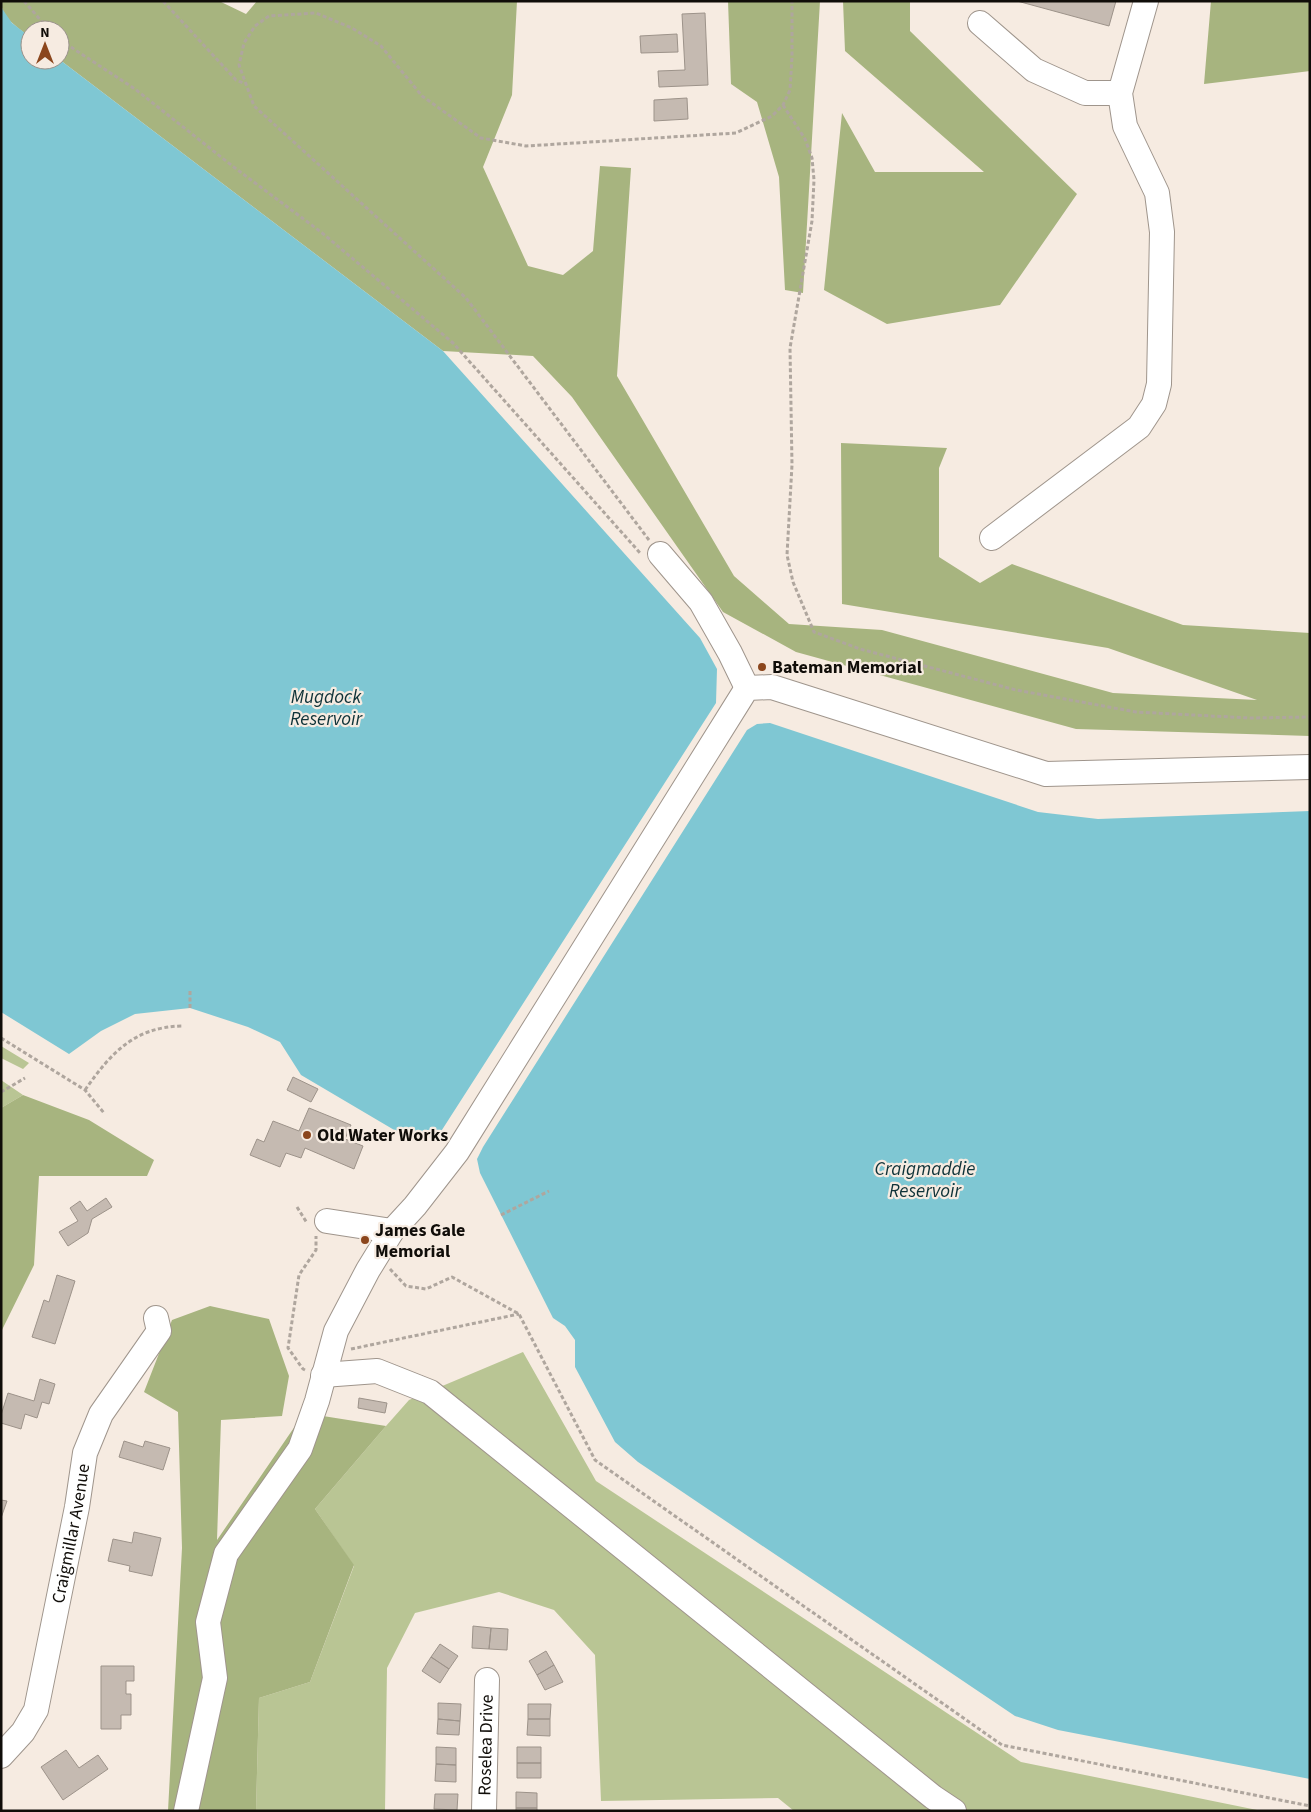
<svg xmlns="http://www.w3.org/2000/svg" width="1311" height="1812" font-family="'Source Sans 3',sans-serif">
<rect width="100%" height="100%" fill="#f6ebe1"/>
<path fill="#b9c594" d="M1,1046L29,1063L23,1069L1,1058Z
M1,1080L23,1095L1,1108Z
M523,1352L596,1481L1021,1762L1262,1811H794L778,1798L601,1801L595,1655L554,1610L499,1592L415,1613L387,1668L385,1811H256L259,1698L310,1682L354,1566L315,1509L386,1426L409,1400Z"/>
<path fill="#a7b47f" d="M1,1H219L246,14L257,1H517L512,95L483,167L528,266L563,275L593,251L600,166L631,168L617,376L734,576L789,624L882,630L1113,693L1257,700L1108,648L842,604L841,443L947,448L939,468V557L980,583L1012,564L1183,625L1310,633V736L1076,729L796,652L723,612L572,397L533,356L443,351L60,60V30H30V37C18,28 1,17 1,1Z
M728,1H820L803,293L785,290L779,177L757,102L731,84Z
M843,1H910V31L1077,194L1000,305L887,324L824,290L842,113L875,172H984L845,51Z
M1211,1H1310V71L1204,84Z
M23,1095L89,1120L154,1160L147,1176H39L34,1265L1,1332V1108Z
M210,1306L269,1319L289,1376L282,1416L221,1420L217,1540L304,1413L386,1426L315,1509L354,1565L310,1682L259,1698L256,1811H168L182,1548L178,1412L144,1392L172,1320Z"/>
<path fill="#7fc7d3" d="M1,7L12,23L30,37V60H60L443,351L700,638L717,669L716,703L440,1133L426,1139L401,1134L301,1075L280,1042L248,1027L190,1008L135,1014L101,1031L69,1054L1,1012Z
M770,723L1038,812L1098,819L1310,811V1779L1058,1730L1015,1716L638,1462L615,1442L575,1367V1340L565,1326L553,1318L480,1173L477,1159L483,1147L747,730L757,724Z"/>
<path fill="#c5bab1" stroke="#9d938a" d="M1017,1H1116L1109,26Z
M705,13L708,85L659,87L658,71L685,70L682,14Z
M677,34L678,52L641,53L640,36Z
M687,98L688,119L654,121V100Z
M293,1077L318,1089L311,1102L287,1090Z
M309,1108L351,1125L345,1139L363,1146L354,1169L305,1148L301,1158L286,1153L280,1167L250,1155L257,1139L264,1142L273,1121L299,1131Z
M106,1198L112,1207L92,1219L88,1233L68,1246L59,1232L78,1221L70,1208L80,1201L87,1211Z
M57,1275L75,1281L55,1344L32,1337L44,1300L49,1302Z
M40,1379L55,1384L49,1404L42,1402L37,1418L25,1414L21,1429L1,1423V1415L8,1393L34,1401Z
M359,1398L387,1403L385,1413L358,1408Z
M124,1441L143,1447L145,1441L170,1448L163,1470L119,1457Z
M1,1500L7,1501L1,1518Z
M134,1532L161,1538L152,1576L129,1571L130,1566L108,1561L113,1539L132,1543Z
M473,1626L491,1628L489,1649L472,1648Z
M491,1628L508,1629L507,1650L489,1649Z
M440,1644L458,1656L449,1669L431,1657Z
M546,1651L554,1665L537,1675L529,1661Z
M431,1657L449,1669L440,1683L422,1671Z
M554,1665L563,1682L545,1690L537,1675Z
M101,1666H134V1681H126V1694H131V1715H121V1729H101Z
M438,1703L461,1704L460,1721L438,1719Z
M528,1704H551L550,1719H528Z
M438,1719L460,1721L459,1735L437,1734Z
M528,1719H550V1736L527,1735Z
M436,1747L456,1748V1765L436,1764Z
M517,1747H541V1763H517Z
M66,1750L79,1768L98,1755L108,1769L63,1800L41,1767Z
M517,1763H541V1778H517Z
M436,1764L456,1765V1782L435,1781Z
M516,1792L537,1793V1808H516Z
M435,1794H458L457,1810L434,1809Z
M516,1808H537V1811H516Z"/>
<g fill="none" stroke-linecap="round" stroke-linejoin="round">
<g stroke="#9f958c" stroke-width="26">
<g id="minor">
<path d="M980,23L1034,70L1085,93H1120"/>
<path d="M992,538L1139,427L1154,404L1159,384L1162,232L1157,193L1125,126L1120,93L1146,1"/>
<path d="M660,554L701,602L730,653L747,688"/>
<path d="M327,1221L392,1231"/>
<path d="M323,1375L377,1371L430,1392L933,1797L954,1811"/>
<path id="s1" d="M1,1756L23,1732L36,1710L77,1507L85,1453L101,1414L159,1331L156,1318"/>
<path d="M186,1811L215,1678L208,1622L226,1554L300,1449L317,1401L336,1331L368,1270L392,1231L415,1206L457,1152L747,688L772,687L1046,774L1310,767"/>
<path id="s2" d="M484,1811L487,1680"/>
</g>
</g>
<path stroke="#afa69e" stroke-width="3" stroke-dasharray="4 2.5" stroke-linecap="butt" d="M24,1L49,30
M163,1L236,80L246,84
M60,40L135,89L235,168L321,232L453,343L641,554
M783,105L805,139L812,158L814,180L812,221L790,348L792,465L787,555L793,582L814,632L860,649L1016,690L1136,712L1250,718L1310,717
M649,540L466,298L254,106L239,65L244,43L255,26L269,16L316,13L352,28L381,46L422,96L481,138L526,146L736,133L772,116L783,105L790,90L792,57V1
M190,1008V989
M1,1038L85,1090L104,1113
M85,1090C111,1053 134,1027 182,1026
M1,1092L25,1078
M297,1207L307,1223
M501,1215L549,1191
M390,1269L406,1286L426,1289L452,1277L519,1314L595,1460L1002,1745L1310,1806
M351,1349L519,1314
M305,1370L303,1369L288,1348L299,1275L316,1250V1236"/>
<use href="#minor" stroke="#fff" stroke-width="24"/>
</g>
<g fill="#8b461d" stroke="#f6ebe1" stroke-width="2">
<circle cx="762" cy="667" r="5"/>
<circle cx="307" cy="1135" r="5"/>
<circle cx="365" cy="1240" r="5"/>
</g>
<g text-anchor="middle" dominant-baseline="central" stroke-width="4.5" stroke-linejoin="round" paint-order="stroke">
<g font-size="18" font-weight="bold" fill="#100d09" stroke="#f6ebe1" text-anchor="start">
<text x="772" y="667">Bateman Memorial</text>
<text x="317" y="1135">Old Water Works</text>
<text x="375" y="1230">James Gale<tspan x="375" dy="21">Memorial</tspan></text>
</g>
<g font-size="18" fill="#100d09" stroke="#f6ebe1">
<text stroke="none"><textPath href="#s1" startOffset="238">Craigmillar Avenue</textPath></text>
<text stroke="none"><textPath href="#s2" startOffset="66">Roselea Drive</textPath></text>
</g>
<g font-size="19" font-style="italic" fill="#0e3238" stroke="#f6ebe1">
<text x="326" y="697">Mugdock<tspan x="326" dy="22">Reservoir</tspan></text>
<text x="925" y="1169">Craigmaddie<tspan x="925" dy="22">Reservoir</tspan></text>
</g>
</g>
<rect width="1311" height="1812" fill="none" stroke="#100d09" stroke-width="5"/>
<g transform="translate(45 45)"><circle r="24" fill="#f6ebe1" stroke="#9a928b"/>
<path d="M0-4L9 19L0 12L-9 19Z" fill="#8b461d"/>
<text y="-8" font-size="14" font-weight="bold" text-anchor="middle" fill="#100d09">N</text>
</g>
</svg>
